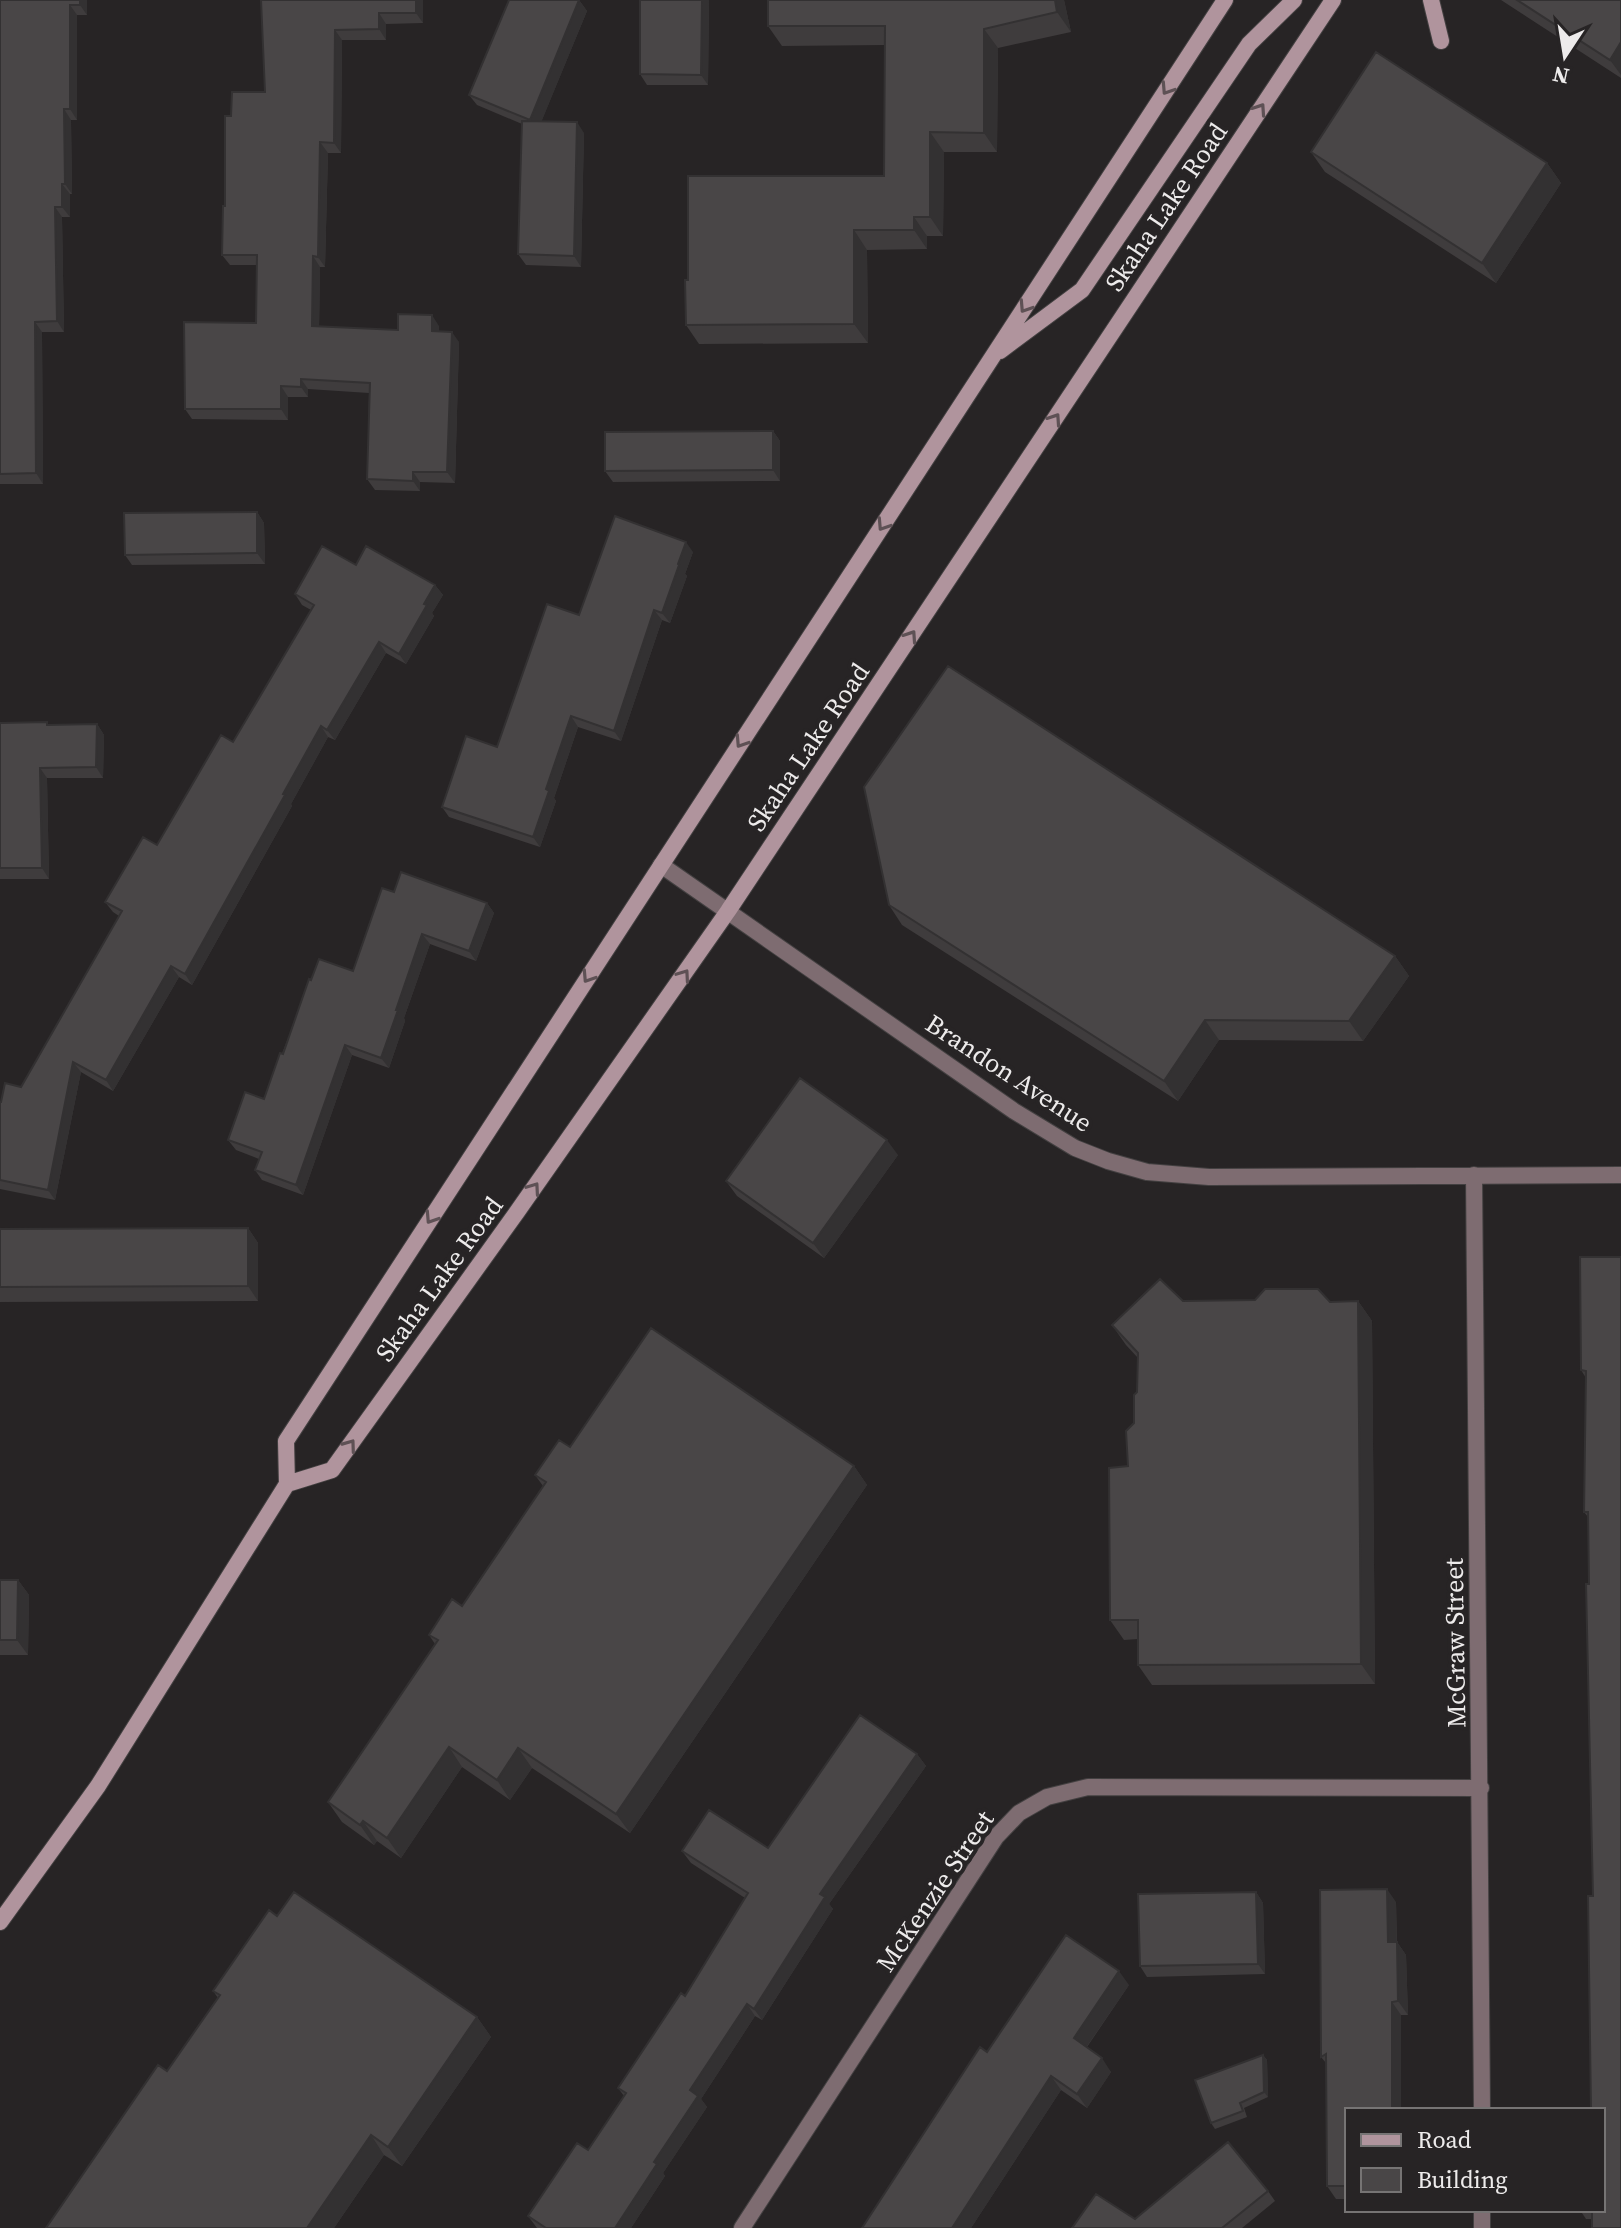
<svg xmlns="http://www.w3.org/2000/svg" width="1621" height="2228" font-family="'Source Serif 4',serif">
<rect width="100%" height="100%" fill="#272425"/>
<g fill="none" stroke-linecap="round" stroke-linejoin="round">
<g stroke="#434041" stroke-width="18">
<path id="minor" d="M661,865L1014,1111L1075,1148L1108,1161L1147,1172L1209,1177L1621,1175
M1474,1175L1482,2110
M1482,2210V2228
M742,2228L996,1837L1019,1813L1047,1797L1088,1787L1481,1788"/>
</g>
<g stroke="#434041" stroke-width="18">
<path id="secondary" d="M1431,0L1441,41
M1000,351L1082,290L1249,44L1294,0
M287,1484L332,1470L517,1212L728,911L1333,0
M0,1922L98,1786L287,1484L286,1441L1225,0"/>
</g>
<use href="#minor" stroke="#7e6c71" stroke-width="16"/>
<use href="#secondary" stroke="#b0949d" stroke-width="16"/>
</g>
<path fill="#3f3c3d" d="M0,0H87V15H77V120H71L72,194H70V217H62L64,332H42L43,484H0Z
M261,0H423V23L386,24V40H342L341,153H328L325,267H320L319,327L398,330L439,326V331L459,342L455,483L420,482V491L375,490L367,479L369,393L308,389V397H288V420L192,419L185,409L256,323L257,265H230L222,255L231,116L265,92Z
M579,0L587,11L541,122L584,133L581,267L526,265L518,254L522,124L477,105L469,95Z
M640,0H709L708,85H647L640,74Z
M768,0H1064L1071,32L998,48L997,152H944L943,236H927V249L867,250L868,343L699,344L686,325L688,280L884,176L885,45L782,46L768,26Z
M1501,0H1621V78Z
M1311,152L1547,163L1561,183L1496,283L1325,172Z
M773,431L780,441V481L613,482L605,471Z
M257,512L264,523L265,564L132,565L125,555Z
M693,552L685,574L687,576L670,623L662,620L621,741L578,727L554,798L556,801L540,847L449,817L442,807L497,747L579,615Z
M356,565L435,585L443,595L432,613L434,616L406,664L386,653L335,740L328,737L291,804L292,806L192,985L179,977L113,1091L81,1072L55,1200L0,1189V1102L21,1087L119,916L113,912L105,902L157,845L233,742L311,610L302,605L295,594Z
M0,723L50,725L97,724L104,735L103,778H47L49,879H0Z
M394,892L487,903L494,913L476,961L430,944L404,1018L405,1021L389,1068L352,1055L303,1195L262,1180L255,1170L259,1159L236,1150L228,1140L264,1099L311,980L353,971Z
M889,905L1395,956L1409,976L1363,1041L1219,1040L1178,1101L902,925Z
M898,1155L824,1258L737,1196L726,1181Z
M248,1228L258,1243V1301L0,1302V1229Z
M1580,1257H1621V2228H1592V2219H1586L1580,2210H1603V2110H1591L1588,1896H1593L1586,1584H1589L1588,1517L1584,1512L1586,1378L1581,1370Z
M1183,1301H1358L1372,1321L1375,1684L1152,1685L1138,1665V1639L1124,1640L1110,1620L1128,1466L1137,1392L1138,1358L1126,1345L1112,1325Z
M570,1447L854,1466L867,1485L630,1833L532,1768L510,1800L462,1767L401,1858L377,1841L374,1845L342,1822L328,1802L435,1644L429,1635L462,1606L543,1486L535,1475Z
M0,1580H18L29,1595L28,1655H0Z
M917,1754L926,1766L829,1904L833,1909L762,2020L755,2016L701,2099L707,2107L663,2173L665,2176L631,2228H537L528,2216L588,2150L624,2096L618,2088L685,1996L745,1898L691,1863L682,1851L768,1848Z
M1256,1892L1263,1903L1265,1974L1147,1977L1140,1966Z
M1396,1902L1397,1942L1406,1955L1408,2015H1401V2110H1347V2199H1336L1327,2186L1326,2063L1321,2057Z
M277,1916L477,2017L491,2037L402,2166L384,2155L334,2228H46L167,2071L218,1998L213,1991Z
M1129,1985L1087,2047L1111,2072L1087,2108L1061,2090L971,2228H862L987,2052Z
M1263,2055L1267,2060L1268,2097L1244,2108L1247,2117L1215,2129L1211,2123Z
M1268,2191L1275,2201L1242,2228H1072L1135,2219Z"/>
<path fill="#333132" d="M80,0H87V15L80,5Z
M416,0H423V23L416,13Z
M579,0L587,11L538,130L530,120Z
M702,0H709L708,85L701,75Z
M1055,0H1064L1071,32L1057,12Z
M70,5L77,15V120L70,109Z
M379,13L386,24V40L379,29Z
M984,29L998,48L997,152L984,133Z
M335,30L342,40L341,153L334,143Z
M1621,42V75L1610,60Z
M64,109L71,120L72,194L65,184Z
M577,122L584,133L581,267L574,256Z
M930,132L944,152L943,236L930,217Z
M320,142L328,153L325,267L318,257Z
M1547,163L1561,183L1496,283L1482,263Z
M62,184L70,194V217L62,207Z
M55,207L62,217L64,332L57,321Z
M914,217L927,236V249L914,230Z
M854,230L867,250L868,343L854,324Z
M313,256L320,267L319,337L312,326Z
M432,315L439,326V341L432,331Z
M35,322L42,332L43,484L36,473Z
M452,332L459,342L455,483L447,472Z
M301,379L308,389V397L301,387Z
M281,386L288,397V420L281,409Z
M773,431L780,441V481L773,470Z
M413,472L420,482V491L413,481Z
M257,512L264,523L265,564L257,553Z
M686,542L693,552L685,574L687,576L670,623L662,613Z
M435,585L443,595L432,613L434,616L406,664L399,654Z
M654,610L662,620L621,741L614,731Z
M379,642L386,653L335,740L327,730Z
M571,716L578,727L554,798L556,801L540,847L533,837L546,789Z
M97,724L104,735L103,778L96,767Z
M321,726L328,737L291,804L292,806L192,985L185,974Z
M40,768L47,778L49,879L42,868Z
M487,903L494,913L476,961L469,951Z
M422,934L430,944L404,1018L405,1021L389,1068L381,1058L396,1010Z
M1395,956L1409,976L1363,1041L1349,1021Z
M171,966L179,977L113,1091L106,1080Z
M1205,1020L1219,1040L1178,1101L1164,1081Z
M345,1045L352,1055L303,1195L296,1185Z
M73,1062L81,1072L55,1200L48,1190Z
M887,1140L898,1155L824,1258L813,1243Z
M248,1228L258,1243V1301L248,1286Z
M1358,1301L1372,1321L1375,1684L1361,1664Z
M854,1466L867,1485L630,1833L616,1814Z
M18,1580L29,1595L28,1655L17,1640Z
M449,1747L462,1767L401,1858L387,1838Z
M518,1748L532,1768L510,1800L497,1780Z
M917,1754L926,1766L829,1904L833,1909L762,2020L754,2009L820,1894Z
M363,1821L377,1841L374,1845L360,1825Z
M1387,1889L1396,1902L1397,1955L1388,1942Z
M1256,1892L1263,1903L1265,1974L1258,1964Z
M1397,1942L1406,1955L1408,2015L1398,2001Z
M1119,1971L1129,1985L1083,2052L1074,2038Z
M1392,2002L1401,2015V2110H1392Z
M747,2004L755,2016L701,2099L707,2107L663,2173L665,2176L631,2228H615L654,2162L690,2090Z
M477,2017L491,2037L402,2166L388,2147Z
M1263,2055L1267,2060L1268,2097L1264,2092Z
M1102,2058L1111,2072L1087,2108L1077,2094Z
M1051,2076L1061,2090L971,2228H952Z
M371,2135L384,2155L334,2228H307Z"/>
<path fill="#494647" stroke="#333132" stroke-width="2" d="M0,0H80V5H70V109H64L65,184H62V207H55L57,321L35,322L36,473L0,474Z
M261,0H416V13H379V29L335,30L334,143L320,142L318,257L313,256L312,326L398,330V314L432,315V331L452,332L447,472H413V481L367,479L370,383L301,379V387L281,386V409H185L184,322L256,323L257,255H222L223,206H225V116H231L232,92H265Z
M509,0H579L530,120L469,95Z
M640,0H702L701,75L640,74Z
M768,0H1055L1057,12L984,29V133L930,132V217H914V230H854V324L686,325L685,280H688V176H884L885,26H768Z
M1517,0H1621V42L1610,60Z
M1376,52L1547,163L1482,263L1311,152Z
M522,121L577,122L574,256L518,254Z
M773,431V470L605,471V432Z
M257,512V553L125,555L124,513Z
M615,516L686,542L678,564L679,565L662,613L654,610L614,731L571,716L546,789L549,791L533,837L442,807L466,736L497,747L547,604L579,615Z
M322,546L356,565L366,546L435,585L424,604L427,605L399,654L379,642L327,730L321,726L283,794L285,795L185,974L171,966L106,1080L73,1062L48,1190L0,1180V1102H1L5,1083L21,1087L122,911L105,902L143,837L157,845L221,735L233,742L314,605L295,594Z
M948,666L1395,956L1349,1021L1205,1020L1164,1081L889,905L864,787Z
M47,722V725L97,724L96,767L40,768L42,868H0V723Z
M401,872L487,903L469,951L422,934L396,1010H398L381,1058L345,1045L296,1185L255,1170L262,1152L228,1140L245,1092L264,1099L280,1053L283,1054L309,979L311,980L319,959L353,971L382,888L394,892Z
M800,1078L887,1140L813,1243L726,1181Z
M248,1228V1286L0,1287V1229Z
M1580,1257H1621V2228H1592V2210H1603V2110H1591L1588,1896H1593L1586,1584H1589L1588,1512H1584L1586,1371L1581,1370Z
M1160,1279L1183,1301L1255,1300L1265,1289H1318L1330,1302L1358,1301L1361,1664L1138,1665V1620H1110L1109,1468L1128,1466L1126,1431L1134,1423V1395L1137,1392L1138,1353L1112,1325Z
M651,1328L854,1466L616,1814L518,1748L497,1780L449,1747L387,1838L363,1821L360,1825L328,1802L438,1640L429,1635L452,1599L462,1606L546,1482L535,1475L559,1440L570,1447Z
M0,1580H18L17,1640H0Z
M860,1715L917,1754L820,1894L825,1897L754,2009L747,2004L690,2090L698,2096L654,2162L657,2164L615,2228H546L528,2216L577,2143L588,2150L626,2093L618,2088L681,1993L685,1996L748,1893L682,1851L709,1810L768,1848Z
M1387,1889L1388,1942H1397L1398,2001L1392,2002V2110H1347V2186H1327L1326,2054L1321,2057L1320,1890Z
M294,1892L477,2017L388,2147L371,2135L307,2228H46L158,2065L167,2071L220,1995L213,1991L269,1910L277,1916Z
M1256,1892L1258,1964L1140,1966L1138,1894Z
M1066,1935L1119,1971L1074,2038L1102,2058L1077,2094L1051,2076L952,2228H862L980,2047L987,2052Z
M1263,2055L1264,2092L1240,2103L1243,2111L1211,2123L1195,2080Z
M1228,2142L1268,2191L1222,2228H1072L1096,2194L1135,2219Z"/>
<defs><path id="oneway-chevron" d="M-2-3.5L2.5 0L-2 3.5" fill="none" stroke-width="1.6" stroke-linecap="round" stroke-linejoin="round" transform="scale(2)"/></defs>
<g stroke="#5e5155">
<use href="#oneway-chevron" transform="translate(1167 89) rotate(123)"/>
<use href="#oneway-chevron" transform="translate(1260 109) rotate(-56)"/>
<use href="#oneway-chevron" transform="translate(1025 307) rotate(123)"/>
<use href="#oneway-chevron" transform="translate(1055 419) rotate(-56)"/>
<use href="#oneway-chevron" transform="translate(883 525) rotate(123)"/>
<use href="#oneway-chevron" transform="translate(911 636) rotate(-56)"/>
<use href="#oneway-chevron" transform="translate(741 742) rotate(123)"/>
<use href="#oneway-chevron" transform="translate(684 975) rotate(-55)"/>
<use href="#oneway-chevron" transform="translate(588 977) rotate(123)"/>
<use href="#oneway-chevron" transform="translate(534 1188) rotate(-55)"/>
<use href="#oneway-chevron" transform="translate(431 1218) rotate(123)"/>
<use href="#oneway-chevron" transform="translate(350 1445) rotate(-54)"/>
</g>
<g text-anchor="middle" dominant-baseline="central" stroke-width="8" stroke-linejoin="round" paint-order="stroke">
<g font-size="26" fill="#edebeb" stroke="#272425">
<text transform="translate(1166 207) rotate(-56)">Skaha Lake Road</text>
<text transform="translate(808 747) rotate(-56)">Skaha Lake Road</text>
<text transform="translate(1009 1073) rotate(33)">Brandon Avenue</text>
<text transform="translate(439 1279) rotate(-54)">Skaha Lake Road</text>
<text transform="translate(1455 1643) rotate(-91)">McGraw Street</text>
<text transform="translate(935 1891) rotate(-56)">McKenzie Street</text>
</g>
</g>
<rect x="1345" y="2108" width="260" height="104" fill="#272425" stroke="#767474" stroke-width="2"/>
<rect x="1361" y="2134" width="40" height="12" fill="#b0949d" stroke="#767474" stroke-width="2"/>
<text x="1417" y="2148" font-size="24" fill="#edebeb">Road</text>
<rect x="1361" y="2168" width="40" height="24" fill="#494647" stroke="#767474" stroke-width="2"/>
<text x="1417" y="2188" font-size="24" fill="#edebeb">Building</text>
<g transform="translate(1565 56) rotate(192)" stroke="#272425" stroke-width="6" paint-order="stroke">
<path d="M0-6L14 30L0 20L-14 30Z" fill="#edebeb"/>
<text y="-12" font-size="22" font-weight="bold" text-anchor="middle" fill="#edebeb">N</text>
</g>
</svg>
